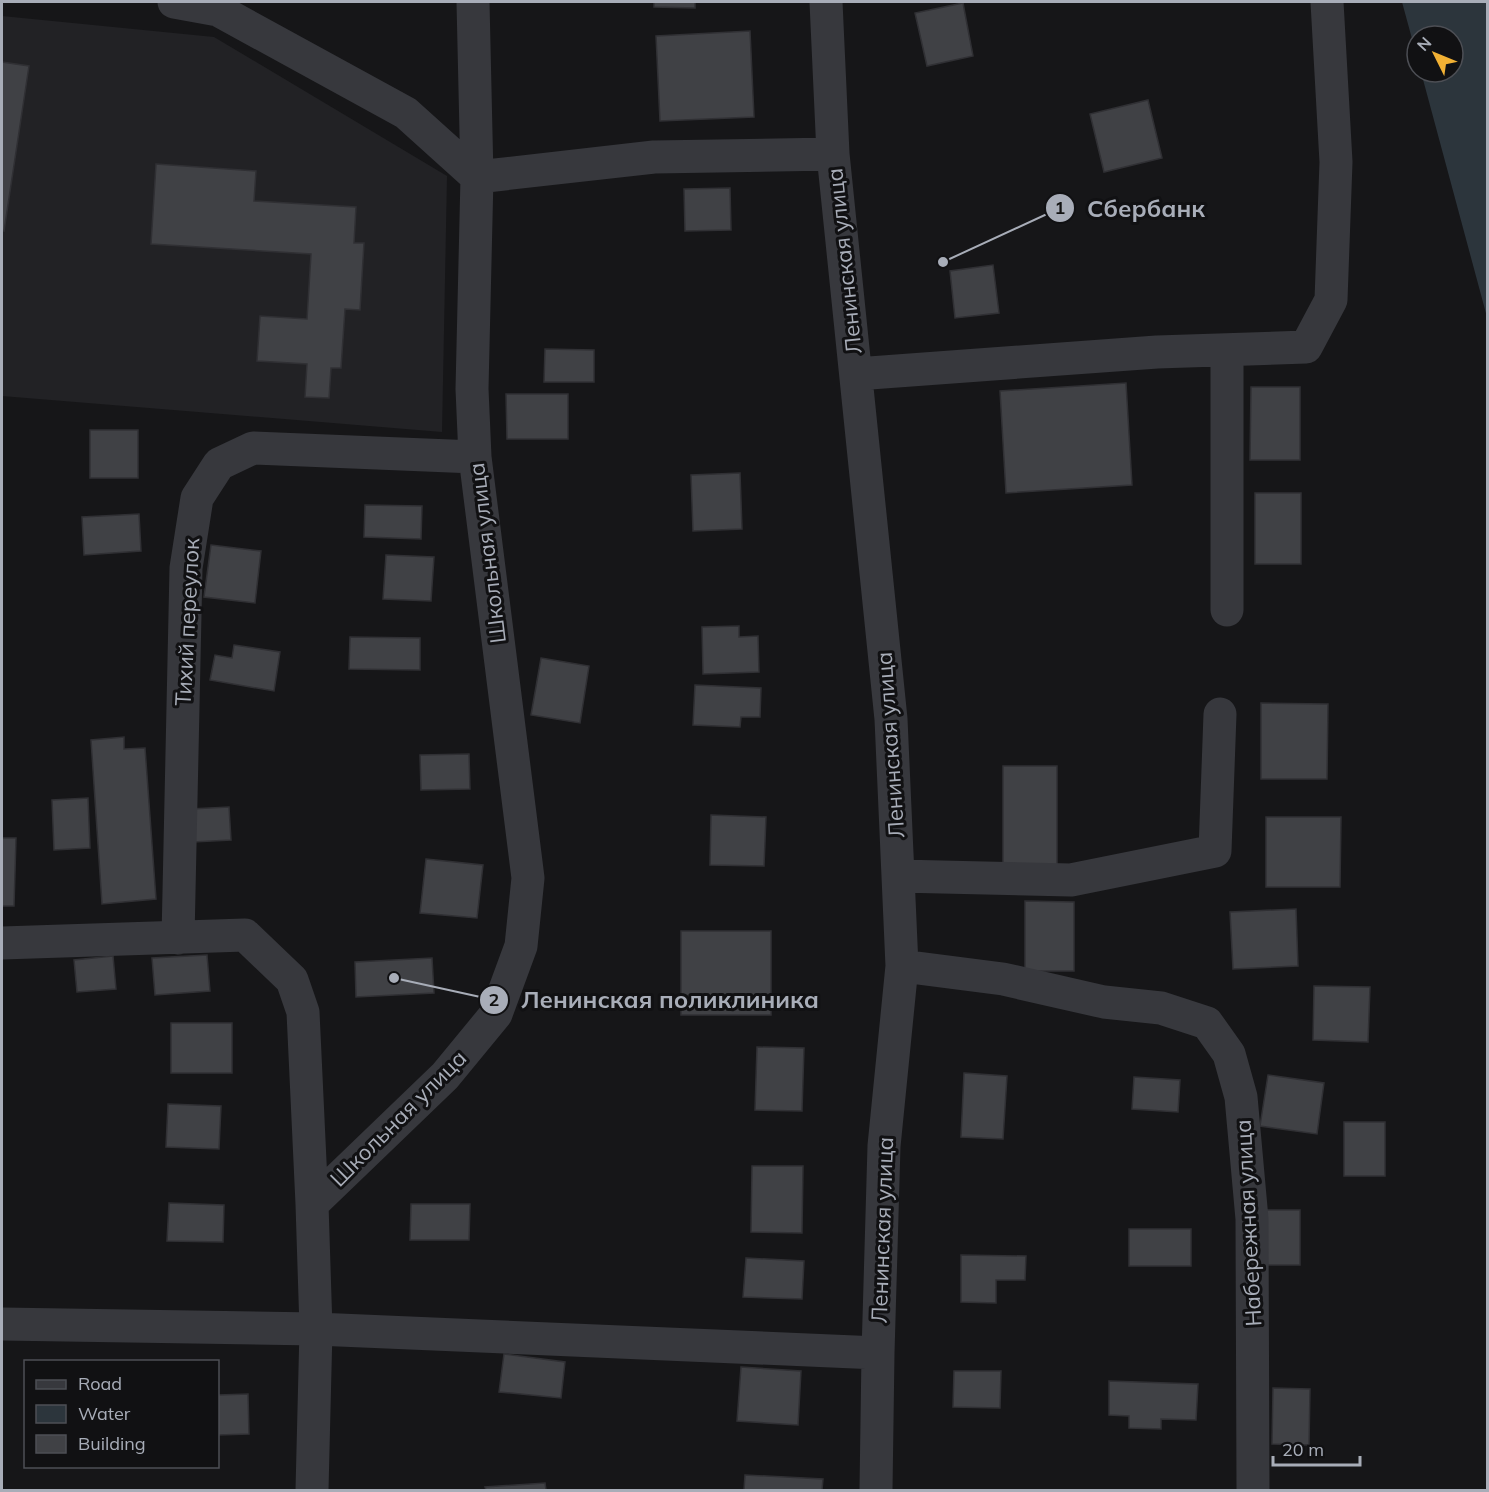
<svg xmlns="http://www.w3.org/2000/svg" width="1489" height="1492" font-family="Mulish,sans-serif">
<rect width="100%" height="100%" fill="#161618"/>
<path fill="#222225" d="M2,16L214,37L447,176L442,432L2,396Z"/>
<path fill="#2c353c" d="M1402,2H1487V317L1421,72H1453V36H1417V57Z"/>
<path fill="#404145" stroke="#303034" stroke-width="1.5" d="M654,2H695V8L654,7Z
M963,3L973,56L927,66L915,13Z
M750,31L754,117L660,121L656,36Z
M2,62L29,66L4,231L2,230Z
M1148,100L1162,158L1104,172L1090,114Z
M156,164L256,171L254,201L356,207L354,243H364L360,310L345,309L341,368H331L329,398L305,397L307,364L257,361L260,316L307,319L311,254L151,244Z
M730,188L731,230L685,231L684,189Z
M993,265L999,313L955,318L950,271Z
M545,349L594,350V382H544Z
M1126,383L1132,485L1006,493L1000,391Z
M1251,387H1300V460H1250Z
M506,394H568V439H507Z
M90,430H138V478H90Z
M740,473L742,529L693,531L691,475Z
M1255,493H1301V564H1255Z
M365,505L422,506L421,539L364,537Z
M139,514L141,551L84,555L82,517Z
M211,545L261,551L255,603L204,597Z
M386,555L434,557L431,601L383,599Z
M739,626V637L758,636L759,672L703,674L702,627Z
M350,637L420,638V670L349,669Z
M234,645L280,652L274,691L210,680L215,655L232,658Z
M541,658L589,666L580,723L531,715Z
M695,685L761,688L760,717H741L740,727L693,725Z
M1261,703L1328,704L1327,779H1261Z
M124,737V749L145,748L156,899L102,904L91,740Z
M469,754L470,789L421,790L420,755Z
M1003,766H1057V865H1003Z
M88,798L90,848L54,850L52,800Z
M229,807L231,840L193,842L190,809Z
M711,815L766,817L764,866L710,865Z
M1266,817H1341L1340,887H1266Z
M2,838H16L14,906H2Z
M426,859L483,865L477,918L420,913Z
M1025,901L1074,902V971H1025Z
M1296,909L1298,966L1233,969L1230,912Z
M681,931H771V1015H681Z
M207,955L210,991L155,995L152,958Z
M113,956L116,989L77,992L74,960Z
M432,958L434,993L356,997L355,962Z
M1314,986L1370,987L1368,1042L1313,1040Z
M171,1023H232V1073H171Z
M757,1047L804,1048L802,1111L755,1110Z
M964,1073L1007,1076L1003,1139L961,1137Z
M1268,1075L1324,1083L1317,1134L1260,1126Z
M1134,1077L1180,1080L1178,1112L1132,1109Z
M168,1104L221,1106L219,1149L166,1147Z
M1344,1122H1385V1176H1344Z
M752,1166H803L802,1233L751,1232Z
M169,1203L224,1205L223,1242L167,1241Z
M411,1204H470L469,1240H410Z
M1265,1210H1300V1265H1265Z
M1129,1229H1191V1266H1129Z
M961,1255L1026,1256L1025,1280H996V1303L961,1302Z
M746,1258L804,1261L802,1299L743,1297Z
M504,1354L565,1362L561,1398L499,1392Z
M741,1367L801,1371L798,1425L737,1421Z
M954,1371H1001L1000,1408L953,1407Z
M1109,1381L1198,1384L1196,1420L1161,1419V1429L1129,1428V1416L1109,1415Z
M1273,1388L1310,1389L1309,1445L1272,1444Z
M248,1394L249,1434L218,1435V1395Z
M745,1475L823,1479L822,1490H744Z
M545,1483L546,1490H486L485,1487Z"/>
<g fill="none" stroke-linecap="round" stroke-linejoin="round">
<path stroke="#37383d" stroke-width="33" d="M174,2L218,10L406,113L477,177
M473,2L477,177
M826,2L833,154L891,719L902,966L884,1146L878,1353L876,1490
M856,374L1157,352L1306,347L1331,300L1336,162L1327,2
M1227,610V350
M898,876L1071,880L1215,851L1220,714
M178,938L186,568L197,498L219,464L253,448L475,457
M2,943L245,935L292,980L303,1012L312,1204
M902,966L1003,979L1104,1002L1161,1008L1207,1023L1229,1054L1241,1097L1252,1219L1253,1490
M2,1324L316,1329L878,1353
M312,1490L316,1329L312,1204L445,1076L496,1014L521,946L528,878L475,457L472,389L477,177L654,157L833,154"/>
</g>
<g text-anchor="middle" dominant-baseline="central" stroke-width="6" stroke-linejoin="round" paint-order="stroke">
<g font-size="22" fill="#a8adb8" stroke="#111113">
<text transform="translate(844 261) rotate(-96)">Ленинская улица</text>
<text transform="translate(487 553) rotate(-97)">Школьная улица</text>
<text transform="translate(187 622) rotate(-87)">Тихий переулок</text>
<text transform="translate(890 745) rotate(-94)">Ленинская улица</text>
<text transform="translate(398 1118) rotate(-45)">Школьная улица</text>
<text transform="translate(1248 1223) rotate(-93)">Набережная улица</text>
<text transform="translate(882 1230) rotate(-88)">Ленинская улица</text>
</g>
</g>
<path fill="none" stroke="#a8adb8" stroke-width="2" d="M943 262L1060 208M394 978L494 1000"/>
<g fill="#a8adb8" stroke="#111113" stroke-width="2">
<circle cx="943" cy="262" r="6"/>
<circle cx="394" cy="978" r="6"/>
<circle cx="1060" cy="208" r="15"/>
<circle cx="494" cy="1000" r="15"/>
</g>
<g font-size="18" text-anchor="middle" font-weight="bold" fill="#111">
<text x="1060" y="214">1</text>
<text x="494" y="1006">2</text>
</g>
<g font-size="24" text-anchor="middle" font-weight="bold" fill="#a8adb8" stroke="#111113" stroke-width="6" stroke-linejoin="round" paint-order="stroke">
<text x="1146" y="217">Сбербанк</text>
<text x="670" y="1008">Ленинская поликлиника</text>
</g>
<rect width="1489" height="1492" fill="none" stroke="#a8adb8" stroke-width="6"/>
<rect x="24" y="1360" width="195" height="108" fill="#111113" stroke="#4d4f55" stroke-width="1.5"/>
<rect x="36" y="1380" width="30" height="9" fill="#37383d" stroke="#4d4f55" stroke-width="1.5"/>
<text x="78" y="1390" font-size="18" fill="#a8adb8">Road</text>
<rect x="36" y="1405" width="30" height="18" fill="#2c353c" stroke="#4d4f55" stroke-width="1.5"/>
<text x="78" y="1420" font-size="18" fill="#a8adb8">Water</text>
<rect x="36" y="1435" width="30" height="18" fill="#404145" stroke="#4d4f55" stroke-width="1.5"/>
<text x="78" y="1450" font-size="18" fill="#a8adb8">Building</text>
<g transform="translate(1435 54) rotate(313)"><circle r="28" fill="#111113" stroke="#4d4f55" stroke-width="1.5"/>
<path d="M0-4.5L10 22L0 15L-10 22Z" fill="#f2b134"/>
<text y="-9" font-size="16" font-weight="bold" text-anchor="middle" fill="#a8adb8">N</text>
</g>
<path d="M1273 1456v9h87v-9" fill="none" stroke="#a8adb8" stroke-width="3"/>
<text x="1282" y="1456" font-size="18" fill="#a8adb8" stroke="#111113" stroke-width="4.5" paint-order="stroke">20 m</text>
</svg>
